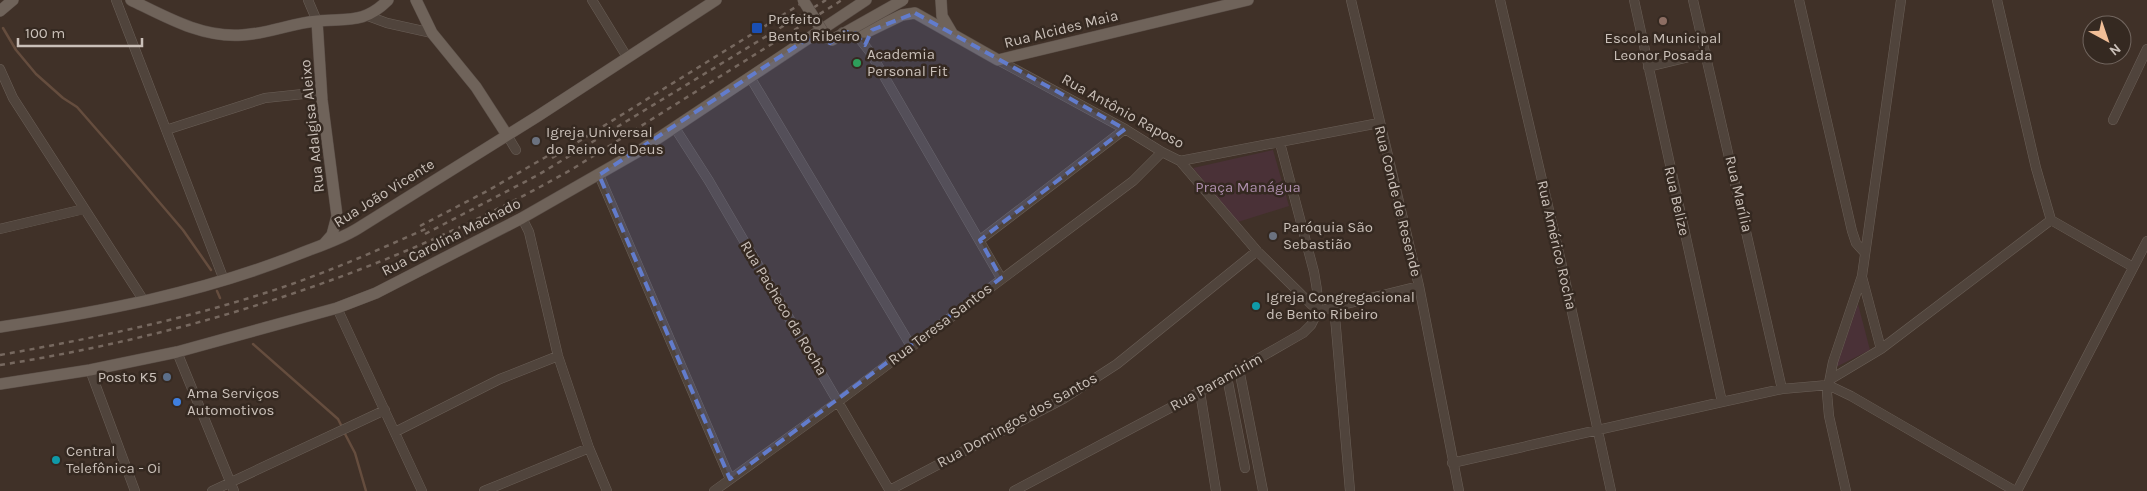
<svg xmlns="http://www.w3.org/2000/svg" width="2147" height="491" font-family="Karla,sans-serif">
<rect width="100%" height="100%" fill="#403128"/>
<path fill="#4a3137" d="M1273,150L1289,206L1238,222L1193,168Z
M1858,304L1870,350L1836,367Z"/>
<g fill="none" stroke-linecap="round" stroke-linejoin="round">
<path stroke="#654d3e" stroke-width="2.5" d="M3,28L16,50L36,74L63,98L77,107L125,162L183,230L211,270
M217,291L220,298
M253,344L338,419L342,427
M344,432L355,453L366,491"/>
<g stroke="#6a5f57" stroke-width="10">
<path id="minor" d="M116,0L224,280
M308,0L317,21
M592,0L627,57
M1351,0L1419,286L1459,491
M1500,0L1562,266L1611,491
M1634,0L1722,402
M1693,0L1782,389
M1799,0L1852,231L1856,243L1865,253
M1997,0L2036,168L2051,220
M368,16L387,23L432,33
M855,33L870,52L1001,278
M998,60L1125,129L1162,152L1180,161L1379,123
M1648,67L1706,53
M0,69L13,98L144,301
M750,77L911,346
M2113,120L2147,49
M675,128L709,181L890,491
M166,130L265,98L322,92
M507,135L516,150
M1180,161L1257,251L1318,311
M599,175L730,479
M522,218L529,232L558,356L589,448L607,491
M2051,220L2133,267
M0,229L84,209
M980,240L1125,129
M1862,277L1881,349
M1334,305L1350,491
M337,308L422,491
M1318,311L1419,286
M177,352L234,491
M1239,369L1263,491
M90,370L135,491
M1227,377L1245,468
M1831,379L1881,349L2051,220
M1828,385L1851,396L2015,491
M1200,392L1216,491
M395,432L500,379L558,356
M1452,463L1722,402L1782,389L1828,385
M890,490L1063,399L1117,364L1257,251
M212,491L385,410
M484,491L589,448
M714,491L839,401L1105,202L1133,181L1162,152
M1014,491L1200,392L1303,333L1311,325L1318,311L1317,290L1314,272L1280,143
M1846,491L1829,416L1827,393L1833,362L1862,276L1901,0
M2017,491L2147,241"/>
</g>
<g stroke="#594d46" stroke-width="12">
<path id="major" d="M131,0C166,17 202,38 242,35C268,34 292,23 317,21C348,18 364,24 388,0
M416,0L432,33L476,87L507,135
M941,0L942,16L952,33
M0,11L13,0
M317,21L322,100L337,216L332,235L324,244
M843,33L867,32L902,15L915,13L998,60L1248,0
M0,327C100,312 200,293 294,256C316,247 337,241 357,229L538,116L716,0
M0,384L90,370L177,352L337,308L376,293L522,218L639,151L866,0"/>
</g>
<use href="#minor" stroke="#50443c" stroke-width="9"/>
<use href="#major" stroke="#6f635a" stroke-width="11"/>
<path stroke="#76685f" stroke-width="2.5" stroke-dasharray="5 5" stroke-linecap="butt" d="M552,158L807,0
M420,226L489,190L556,151
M425,234L538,175L826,0
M0,355C89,339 178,321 265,293C322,275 376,251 430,227
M0,365C201,333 398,269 574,168L842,0"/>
<g stroke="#594d46" stroke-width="12" stroke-linecap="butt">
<path id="major-bridge" d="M803,0L826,37L832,40L903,0"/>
</g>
<use href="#major-bridge" stroke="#6f635a" stroke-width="11"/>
</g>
<path fill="#627ccc" fill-opacity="0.2" stroke="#627ccc" stroke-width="4" stroke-dasharray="10 6" stroke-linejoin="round" d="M915,13L1125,129L980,240L1001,278L730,479L599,175L807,39L825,34L830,43L845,32L855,33L865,45L872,30Z"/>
<circle fill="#8d6e63" stroke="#352921" stroke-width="2" cx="1663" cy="21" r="5"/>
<rect fill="#1a4fb4" stroke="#352921" stroke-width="2" x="751" y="22" width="12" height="12" rx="2.5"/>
<circle fill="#2e9e5b" stroke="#352921" stroke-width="2" cx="857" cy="63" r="5"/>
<g fill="#6b7280" stroke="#352921" stroke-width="2">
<circle cx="536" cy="141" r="5"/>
<circle cx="1273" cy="236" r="5"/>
</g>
<g fill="#0f9aa8" stroke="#352921" stroke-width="2">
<circle cx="1256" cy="306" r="5"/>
<circle cx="56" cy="460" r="5"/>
</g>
<circle fill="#5c6f8a" stroke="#352921" stroke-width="2" cx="167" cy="377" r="5"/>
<circle fill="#3f7fe0" stroke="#352921" stroke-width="2" cx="177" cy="402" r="5"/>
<g text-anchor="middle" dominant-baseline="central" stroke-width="5" stroke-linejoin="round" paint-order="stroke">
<g font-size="15" fill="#cac0b9" stroke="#352921" text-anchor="start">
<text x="768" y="19">Prefeito<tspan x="768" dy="17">Bento Ribeiro</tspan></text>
<text x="1663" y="38" text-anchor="middle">Escola Municipal<tspan x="1663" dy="17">Leonor Posada</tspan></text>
<text x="867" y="54">Academia<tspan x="867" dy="17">Personal Fit</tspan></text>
<text x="546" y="132">Igreja Universal<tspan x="546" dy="17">do Reino de Deus</tspan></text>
<text x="1283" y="227">Paróquia São<tspan x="1283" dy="17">Sebastião</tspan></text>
<text x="1266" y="297">Igreja Congregacional<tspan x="1266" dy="17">de Bento Ribeiro</tspan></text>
<text x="157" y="377" text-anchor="end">Posto K5</text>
<text x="187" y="393">Ama Serviços<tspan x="187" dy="17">Automotivos</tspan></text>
<text x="66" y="451">Central<tspan x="66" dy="17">Telefônica - Oi</tspan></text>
</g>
<g font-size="15" fill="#cac0b9" stroke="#352921">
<text transform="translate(1061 29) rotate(-14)">Rua Alcides Maia</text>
<text transform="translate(1123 111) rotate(29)">Rua Antônio Raposo</text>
<text transform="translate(312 126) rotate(-96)">Rua Adalgisa Aleixo</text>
<text transform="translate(384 193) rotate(-32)">Rua João Vicente</text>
<text transform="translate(1739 194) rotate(77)">Rua Marília</text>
<text transform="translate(1398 201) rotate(76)">Rua Conde de Resende</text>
<text transform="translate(1677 201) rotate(77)">Rua Belize</text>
<text transform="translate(451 237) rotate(-27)">Rua Carolina Machado</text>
<text transform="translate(1557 245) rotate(77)">Rua Américo Rocha</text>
<text transform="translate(784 308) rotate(59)">Rua Pacheco da Rocha</text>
<text transform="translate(940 324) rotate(-37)">Rua Teresa Santos</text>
<text transform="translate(1216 382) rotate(-29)">Rua Paramirim</text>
<text transform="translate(1017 420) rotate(-29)">Rua Domingos dos Santos</text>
</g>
<g font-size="15" fill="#ad8eac" stroke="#352921">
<text x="1248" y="187">Praça Manágua</text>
</g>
</g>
<g transform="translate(2107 40) rotate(140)"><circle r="24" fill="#352921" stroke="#71655e"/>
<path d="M0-4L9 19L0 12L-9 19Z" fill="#f1be97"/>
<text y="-8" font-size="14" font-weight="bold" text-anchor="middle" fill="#cac0b9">N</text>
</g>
<path d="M18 38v8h124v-8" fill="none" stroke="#cac0b9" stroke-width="2.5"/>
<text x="25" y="38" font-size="15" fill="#cac0b9" stroke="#352921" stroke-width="4" paint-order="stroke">100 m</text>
</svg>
